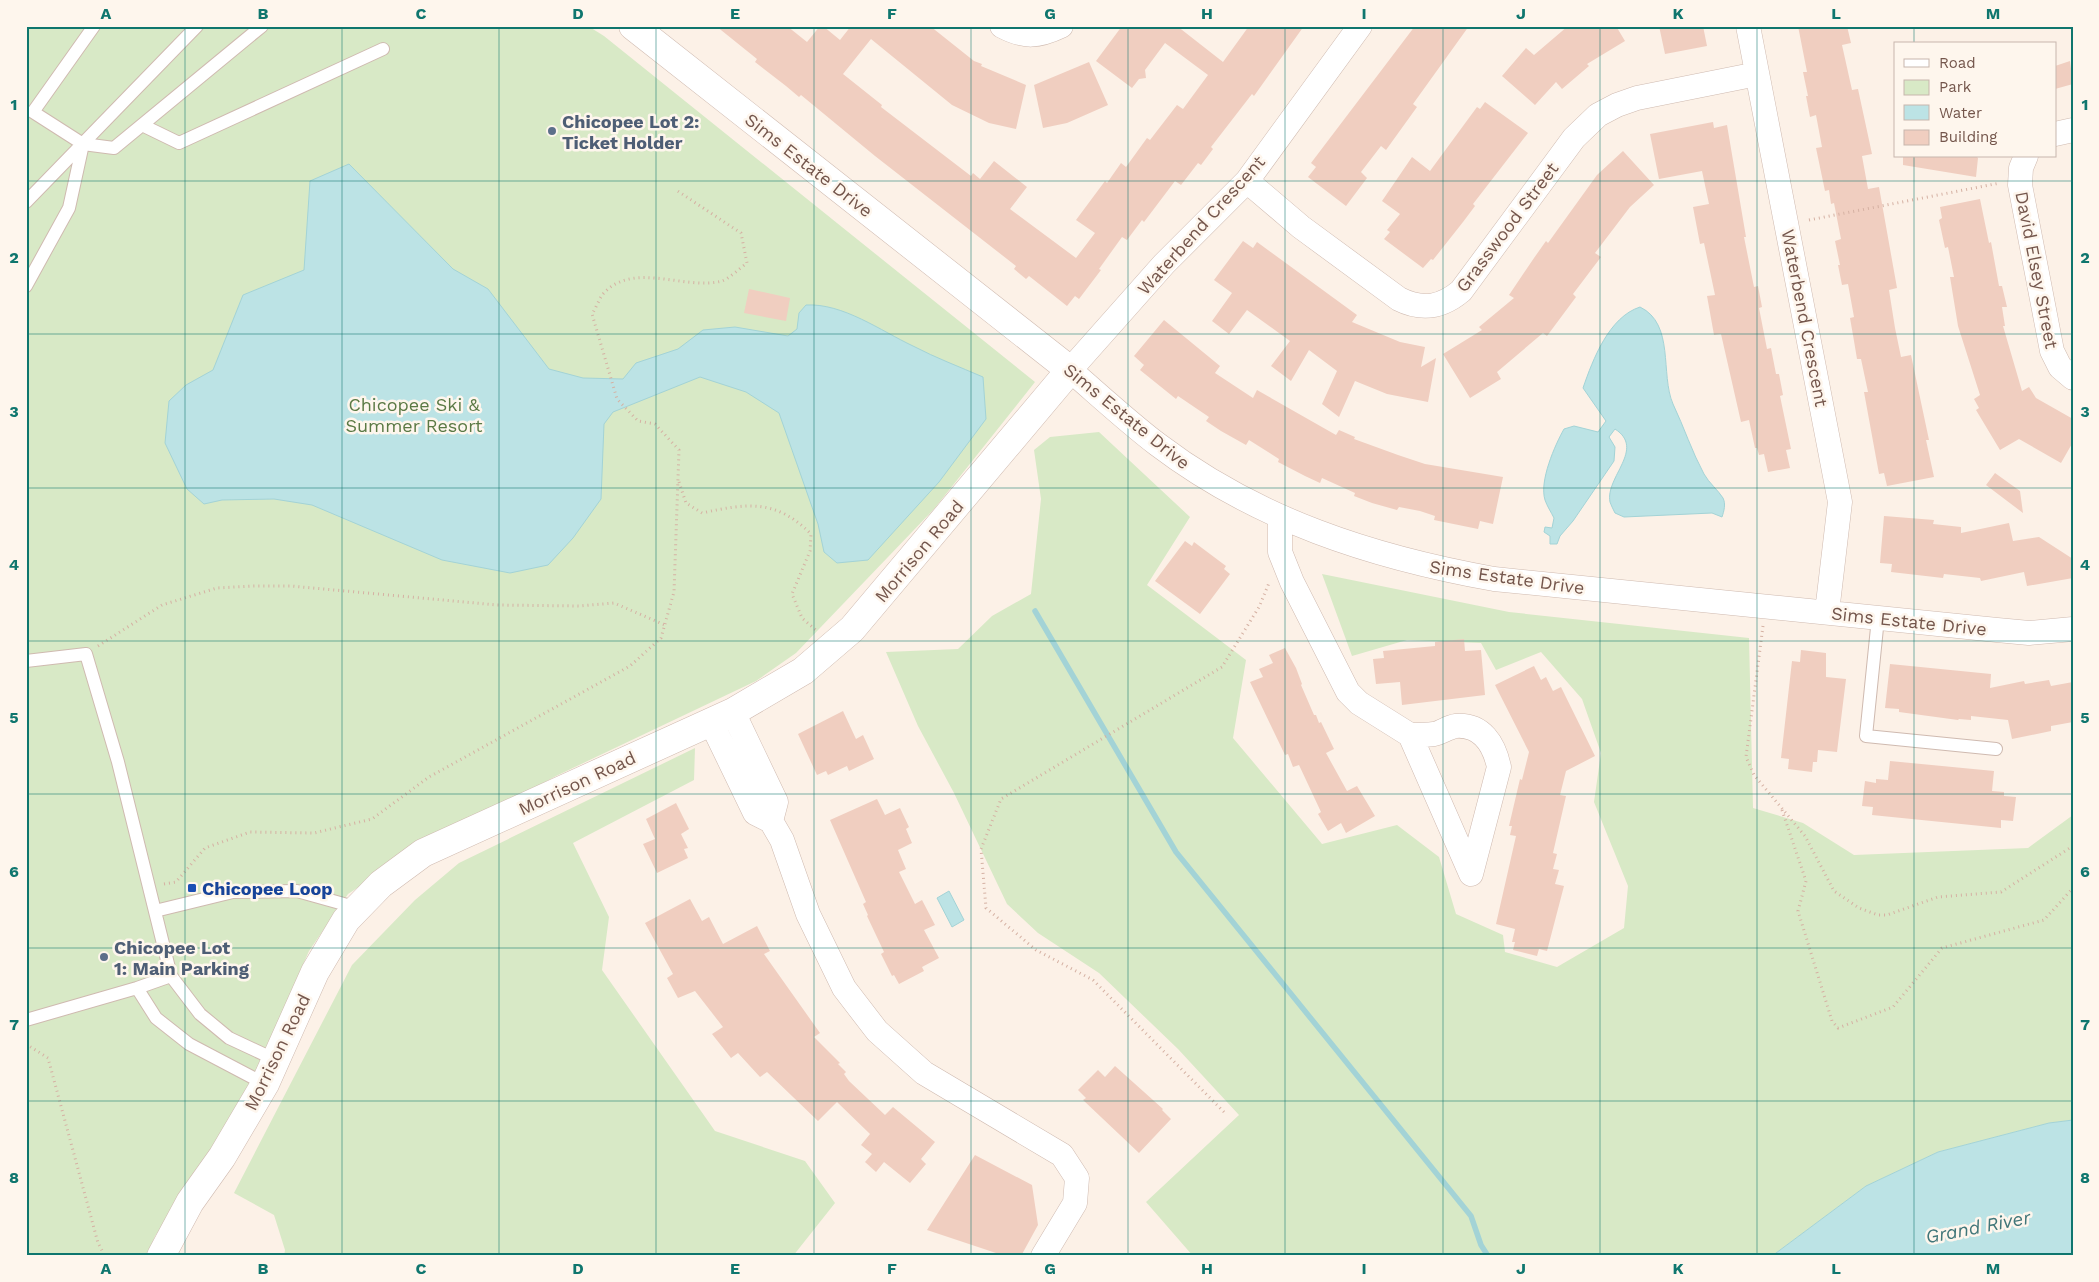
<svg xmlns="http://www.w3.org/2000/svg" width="2099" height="1282" font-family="'Work Sans',sans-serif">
<rect width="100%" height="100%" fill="#fcf1e7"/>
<path fill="#d8e9c6" d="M26,26H588L604,36L1035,382L934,509L796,653L756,681L556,776L395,863L348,894L309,951L247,1092L208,1163L155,1236L147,1256H26Z
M1099,432L1190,517L1147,585L1246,660L1233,738L1322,844L1397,825L1439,857L1456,914L1503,935L1505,952L1557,967L1624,928L1628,886L1594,802L1601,753L1582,699L1541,652L1496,670L1481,643L1407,640L1352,656L1322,574L1509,612L1749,638L1753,808L1803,823L1854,855L2028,848L2073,815V1120L2049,1123L1938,1152L1866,1186L1772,1256H1193L1146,1202L1239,1115L1178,1049L1099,973L1038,933L1007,904L954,793L918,726L886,652L958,649L992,616L1031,594L1041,499L1034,450L1050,437Z
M695,748L694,780L573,843L609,917L602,970L715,1131L805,1161L835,1203L793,1256H284L285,1250L274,1215L234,1193L352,965L415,900L459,863Z"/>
<path fill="#bce3e5" stroke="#a3d3d6" d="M349,164L453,269L488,289L549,369L583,378L623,379L636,363L678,349L703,330L735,327L788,336L797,329L799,313L806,305C843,303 881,331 913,346C936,358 960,367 983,377L986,419L939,482L868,560L837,563L824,552L818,524L779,413L746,392L700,377L613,412L604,424L601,499L573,538L548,565L510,573L442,560L312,505L274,499L222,500L204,504L187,489L165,443L169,401L186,385L213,370L243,295L304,270L310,181Z
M1640,307C1675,324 1660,374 1673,404C1684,427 1692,452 1704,474C1709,483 1718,490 1723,498C1726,504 1724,511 1722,517L1712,513L1624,517L1615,513C1613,509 1611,505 1610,502C1605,477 1646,449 1615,429L1609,437L1615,447L1614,461L1573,521L1560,536L1557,544H1550V536L1544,532L1545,527L1552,528L1554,518C1551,512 1547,506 1545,500C1539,481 1555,445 1564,429L1574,426L1598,432L1606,421L1583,388C1593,359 1609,317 1640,307Z
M949,891L964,920L952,927L937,898Z
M2073,1120V1256H1772L1866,1186L1938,1152L2049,1123Z"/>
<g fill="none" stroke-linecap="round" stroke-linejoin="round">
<path stroke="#a3d3d6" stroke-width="5.5" d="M1035,611L1176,852L1471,1216L1481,1245L1488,1256"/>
</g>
<path fill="#f0cec0" d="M716,26H787L807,42L820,26H823L840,40L851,26H930L974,61L982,64L981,66L1026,85L1016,129L989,123L952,105L871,39L843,74L882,105L881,107L971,176L973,173L980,179L994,161L1027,187L1010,209L1076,258L1095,233L1076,220L1105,181L1107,183L1121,163L1126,167L1147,138L1150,140L1177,105L1183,109L1208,75L1165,43L1145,70L1146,78L1139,79L1132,88L1096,61L1122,26H1177L1223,62L1249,26H1304L1254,96L1252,94L1211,147L1213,149L1201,165L1198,163L1181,185L1175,181L1144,222L1142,220L1127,240L1122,237L1099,269L1101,270L1079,299L1075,296L1067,306L1029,276L1026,279L1014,269L1016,266L875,156L801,95L799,97L786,86L755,62L757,59Z
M1415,26H1469L1413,104L1417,107L1386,150L1381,146L1361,172L1367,178L1346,206L1308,177L1316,167L1311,163Z
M1568,26H1616L1625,41L1587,64L1589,66L1562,89L1556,82L1535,105L1502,76L1526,48L1534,55Z
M1659,26H1703L1707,46L1665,54Z
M1798,26H1847L1851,43L1842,45L1852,90L1858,89L1872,154L1862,156L1868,189L1879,187L1897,288L1889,290L1895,328L1901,357L1911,355L1929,440H1926L1934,477L1887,486L1884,473L1879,474L1864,392H1868L1861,359H1857L1854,341L1850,318L1854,317L1848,284L1842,285L1838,265H1840L1835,241L1841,239L1834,203L1831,204L1829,190L1825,191L1816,148L1822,147L1816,115L1810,117L1806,96H1808L1803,72H1807Z
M2070,61L2073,84L2055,89V66Z
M1089,62L1108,105L1067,123L1043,128L1034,85Z
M1485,102L1528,133L1473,204L1475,206L1463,222L1433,260L1431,259L1423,268L1384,239L1390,232L1387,230L1400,214L1382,201L1412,157L1430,171L1477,107L1480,109Z
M1713,122L1714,128L1727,125L1746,237H1744L1754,287L1758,286L1762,307L1759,308L1767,349L1771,348L1776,374H1779L1783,395L1780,396L1791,449L1786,450L1790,468L1768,472L1764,454L1759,455L1757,448H1755L1749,420L1741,422L1721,334L1714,335L1707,296L1715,295L1704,243L1700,244L1693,207L1709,204L1702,171L1659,179L1650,134Z
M1623,151L1654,185L1630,207L1595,253L1601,257L1573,294L1576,297L1547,336L1543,333L1497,372L1501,379L1470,398L1443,354L1482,330L1479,327L1514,298L1509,295L1534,258L1546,241L1548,243L1597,175Z
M1903,156H1976L1978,158L1976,177L1903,165Z
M1980,199L1989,243L1991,242L1999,286H2002L2007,307H2002L2005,326H2003L2022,391L2029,387L2036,398L2073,419V442L2061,463L2019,439L2000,450L1976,410L1979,408L1974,399L1980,395L1958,326L1950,277H1954L1948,247L1945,248L1939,220L1942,218L1940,207Z
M1243,241L1253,248L1257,242L1357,315L1352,322L1400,342L1425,347L1421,367L1436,358L1428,402L1387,394L1355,381L1339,417L1322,404L1337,371L1309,350L1291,381L1271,366L1290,341L1247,310L1229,334L1212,321L1232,293L1214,280Z
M749,289L790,298L786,321L744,313Z
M1164,320L1220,366L1215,373L1253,398L1257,390L1336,435L1339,430L1355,437L1354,439L1398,455L1425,464L1503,477L1493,524L1480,521L1478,529L1434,520L1435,516L1420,511L1399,507L1397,510L1372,503L1354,496L1355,493L1322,478L1320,483L1305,476L1278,462L1279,459L1249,440L1246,445L1221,431L1206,421L1209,417L1178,396L1176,399L1140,370L1144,365L1134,356Z
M1995,473L2020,491L2023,513L1986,485Z
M1884,516L1934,520L1933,524L1961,527V533L2009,523L2013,541L2039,537L2073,559V578L2027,586L2024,572L1981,581L1980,578L1944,574L1943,578L1891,572L1892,564L1880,563Z
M1185,541L1192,546L1194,542L1226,566L1224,569L1230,574L1200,614L1155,581Z
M1464,639L1465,651L1481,650L1485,695L1402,705L1400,682L1376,684L1373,659L1384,658L1383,651L1435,646V642Z
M1285,648L1296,668L1302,684L1301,685L1314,715H1316L1319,723L1321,722L1334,749L1326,753L1347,791L1357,786L1375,816L1346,833L1341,823L1328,831L1318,814L1321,812L1299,765L1293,767L1288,754L1285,755L1250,682L1263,677L1259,669L1273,663L1269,655Z
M1801,650L1826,653V677L1846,679L1837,752L1818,750L1817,762H1813L1812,772L1788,769L1789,759L1781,758L1792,661L1800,662Z
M1890,664L1991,674L1990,688L2024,681L2025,684L2049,680L2051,686L2073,682V722L2051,726V731L2012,739L2008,720L1971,716V720L1959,719L1958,720L1899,712V709L1885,708Z
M1534,666L1541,680L1546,677L1553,691L1561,687L1595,756L1566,771L1560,795L1566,796L1553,853L1557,854L1553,869L1559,870L1555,884L1564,886L1547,951L1539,949L1537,956L1513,950L1515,942H1512L1515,929L1496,924L1516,836L1510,835L1512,826H1509L1520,779L1522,780L1529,752L1495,685Z
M843,711L856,739L863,735L874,759L849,771L847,766L828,775L826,771L817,775L798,734Z
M1890,761L1994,771L1992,791L2004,792V796L2016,797L2013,821L2001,820V828L1872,815L1873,807L1862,806L1865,781L1876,783V779L1888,780Z
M877,799L885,815L900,808L909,827L906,829L912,843L898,850L906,869L899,872L915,904L922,900L935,925L924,930L939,958L922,967L924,971L899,984L894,975L892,976L881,954L884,952L867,916L868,915L863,904L866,902L830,820Z
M676,803L689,829L681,834L688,848L684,849L688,858L657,873L643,844L655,839L646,819Z
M690,899L702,921L709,917L723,944L757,926L770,951L764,954L820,1033L814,1037L840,1063L838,1064L846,1072L844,1074L849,1081L885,1115L893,1107L935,1142L921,1159L926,1164L910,1183L884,1162L876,1172L865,1162L872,1154L861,1145L870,1134L837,1102L818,1121L767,1072L760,1077L738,1053L731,1058L712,1034L723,1027L695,991L678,998L667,978L673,974L645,923Z
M1115,1066L1163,1109L1162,1110L1171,1119L1139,1153L1083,1100L1086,1098L1078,1090L1098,1070L1105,1077Z
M975,1155L1032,1185L1038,1225L1021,1256H1005L927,1230Z"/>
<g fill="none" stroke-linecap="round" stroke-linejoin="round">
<g stroke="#cfbab0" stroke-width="14">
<path id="service" d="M94,26L33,112L83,144L114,148L262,26
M142,125L179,143L383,49
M26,202L197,26
M26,286L69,208L83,144
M1878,618L1866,736L1996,749
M26,661L86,654L118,762L171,976L200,1014L229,1038L276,1060
M155,911L233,892L297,891L358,908
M137,988L156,1018L189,1044L265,1084
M26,1020L137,988L171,976"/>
</g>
<g stroke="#cfbab0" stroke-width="25">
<path id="minor" d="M1002,26C1025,38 1038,37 1061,26
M1360,26L1247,181L1164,264L1070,370C1099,395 1127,421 1157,444C1257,520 1372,557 1494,579L1997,630L2029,633L2073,629
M1748,26L1840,502L1827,612
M2055,134L2073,130
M2026,156L2021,168L2020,185L2052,351L2060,367L2073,378
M1247,181L1301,227L1399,299C1423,311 1442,307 1461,291L1574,138L1598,115L1617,105L1637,98L1757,74
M1280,517V552L1292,582L1348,692L1359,703L1410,735L1471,874
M733,712L776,802L771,821
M711,722L755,813L771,821L782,840L808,914L844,988L877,1031L924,1073L1062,1155L1077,1178L1075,1203L1043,1256
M1410,735C1418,735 1426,735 1434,734C1441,733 1448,727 1456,726C1482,724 1494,744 1499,767L1471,874"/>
</g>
<g stroke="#cfbab0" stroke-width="29">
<path id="tertiary" d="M161,1256L190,1202L222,1157L265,1084L315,972L346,920L381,884L423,853L733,712L803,671L852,629L1070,370L633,26"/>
</g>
<path stroke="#d5b1a3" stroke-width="3" stroke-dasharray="1 4" stroke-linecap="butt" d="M1809,220L2000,183
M679,482L686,503L702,513C748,503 776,499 811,534L810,551L792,594L802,618L817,631
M1763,626L1746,757L1754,775L1805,836L1834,891L1859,908L1878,915H1887L1938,897L2001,892L2073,846
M98,646L162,605L217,588L254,586H291L497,605L579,606L614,603L665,625
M1782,810L1806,881L1798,911L1832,1021L1838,1028L1893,1007L1942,948L2044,920L2073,888
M164,884L176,882L205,848L250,832L314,833L372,819L429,777L630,666L661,638L674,592L679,450L655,424L638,421L617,399L592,314C596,308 599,299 603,294C633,260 685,291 722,281C730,278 740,268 747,263L741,233L676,190
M26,1044L48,1058L98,1243L105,1256
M1224,1112L1093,980L1036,950L986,908L981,849L1001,799L1222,667L1259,607L1269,583"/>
<use href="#service" stroke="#fff" stroke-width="12"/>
<use href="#minor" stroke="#fff" stroke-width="24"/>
<use href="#tertiary" stroke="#fff" stroke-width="28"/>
</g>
<path fill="none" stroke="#0f766e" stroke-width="1" stroke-opacity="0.55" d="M185,26V1256M342,26V1256M499,26V1256M656,26V1256M814,26V1256M971,26V1256M1128,26V1256M1285,26V1256M1443,26V1256M1600,26V1256M1757,26V1256M1914,26V44M1914,156V1256M26,181H2073M26,334H2073M26,488H2073M26,641H2073M26,794H2073M26,948H2073M26,1101H2073"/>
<g fill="#5c6f8a" stroke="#fef6ed" stroke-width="2">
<circle cx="552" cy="131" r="5"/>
<circle cx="104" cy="957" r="5"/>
</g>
<rect fill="#1a4fb4" stroke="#fef6ed" stroke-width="2" x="187" y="883" width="10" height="10" rx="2.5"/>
<g text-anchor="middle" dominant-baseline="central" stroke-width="5" stroke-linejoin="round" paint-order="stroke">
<g font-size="18" font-weight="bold" fill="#4e5e75" stroke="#fef6ed" text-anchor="start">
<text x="562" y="121">Chicopee Lot 2:<tspan x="562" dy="21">Ticket Holder</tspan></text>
<text x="114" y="947">Chicopee Lot<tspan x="114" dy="21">1: Main Parking</tspan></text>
</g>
<g font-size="18" fill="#74564c" stroke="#fef6ed">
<text transform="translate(809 165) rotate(38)">Sims Estate Drive</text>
<text transform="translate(1201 225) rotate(-48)">Waterbend Crescent</text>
<text transform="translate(1507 227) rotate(-53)">Grasswood Street</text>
<text transform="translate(2037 270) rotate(79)">David Elsey Street</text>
<text transform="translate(1805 318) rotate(79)">Waterbend Crescent</text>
<text transform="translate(1127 416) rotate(39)">Sims Estate Drive</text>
<text transform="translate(919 551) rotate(-50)">Morrison Road</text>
<text transform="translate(1507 577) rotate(8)">Sims Estate Drive</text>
<text transform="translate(1909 621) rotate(6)">Sims Estate Drive</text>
<text transform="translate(577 783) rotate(-25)">Morrison Road</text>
<text transform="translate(277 1052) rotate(-64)">Morrison Road</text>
</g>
<g font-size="18" fill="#5a7944" stroke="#fef6ed">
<text x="414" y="404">Chicopee Ski &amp;<tspan x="414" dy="21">Summer Resort</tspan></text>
</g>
<g font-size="18" font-weight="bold" fill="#164399" stroke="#fef6ed" text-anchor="start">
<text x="202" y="888">Chicopee Loop</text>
</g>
<g font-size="19" font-style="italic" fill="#407679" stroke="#fef6ed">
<text transform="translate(1978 1227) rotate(-11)">Grand River</text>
</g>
</g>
<rect width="2099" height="1282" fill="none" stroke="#fef6ed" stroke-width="55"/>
<rect x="1894" y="42" width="162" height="115" fill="#fef6ed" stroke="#c7b6ad"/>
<rect x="1904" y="59" width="25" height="8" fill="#ffffff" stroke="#c7b6ad"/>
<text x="1939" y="68" font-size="15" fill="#74564c">Road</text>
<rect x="1904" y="80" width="25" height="15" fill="#d8e9c6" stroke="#c7b6ad"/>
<text x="1939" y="92" font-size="15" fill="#74564c">Park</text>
<rect x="1904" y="105" width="25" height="15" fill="#bce3e5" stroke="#c7b6ad"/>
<text x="1939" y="118" font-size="15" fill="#74564c">Water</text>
<rect x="1904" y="130" width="25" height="15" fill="#f0cec0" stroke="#c7b6ad"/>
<text x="1939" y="142" font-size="15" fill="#74564c">Building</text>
<rect x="28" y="28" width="2044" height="1226" fill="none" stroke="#0f766e" stroke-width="2"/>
<g font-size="16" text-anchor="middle" font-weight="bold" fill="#0f766e">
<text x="106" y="19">A</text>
<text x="263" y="19">B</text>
<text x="421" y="19">C</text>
<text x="578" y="19">D</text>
<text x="735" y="19">E</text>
<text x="892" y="19">F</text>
<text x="1050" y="19">G</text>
<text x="1207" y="19">H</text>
<text x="1364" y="19">I</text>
<text x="1521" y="19">J</text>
<text x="1678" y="19">K</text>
<text x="1836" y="19">L</text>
<text x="1993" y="19">M</text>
<text x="14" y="110">1</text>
<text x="2085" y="110">1</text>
<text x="14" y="263">2</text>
<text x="2085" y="263">2</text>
<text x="14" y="417">3</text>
<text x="2085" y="417">3</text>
<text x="14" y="570">4</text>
<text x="2085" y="570">4</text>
<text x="14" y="723">5</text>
<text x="2085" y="723">5</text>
<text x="14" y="877">6</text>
<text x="2085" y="877">6</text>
<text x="14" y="1030">7</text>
<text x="2085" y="1030">7</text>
<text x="14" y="1183">8</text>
<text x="2085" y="1183">8</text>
<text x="106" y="1274">A</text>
<text x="263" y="1274">B</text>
<text x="421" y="1274">C</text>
<text x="578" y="1274">D</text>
<text x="735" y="1274">E</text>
<text x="892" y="1274">F</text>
<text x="1050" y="1274">G</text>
<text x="1207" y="1274">H</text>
<text x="1364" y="1274">I</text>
<text x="1521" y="1274">J</text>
<text x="1678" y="1274">K</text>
<text x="1836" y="1274">L</text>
<text x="1993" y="1274">M</text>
</g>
</svg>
